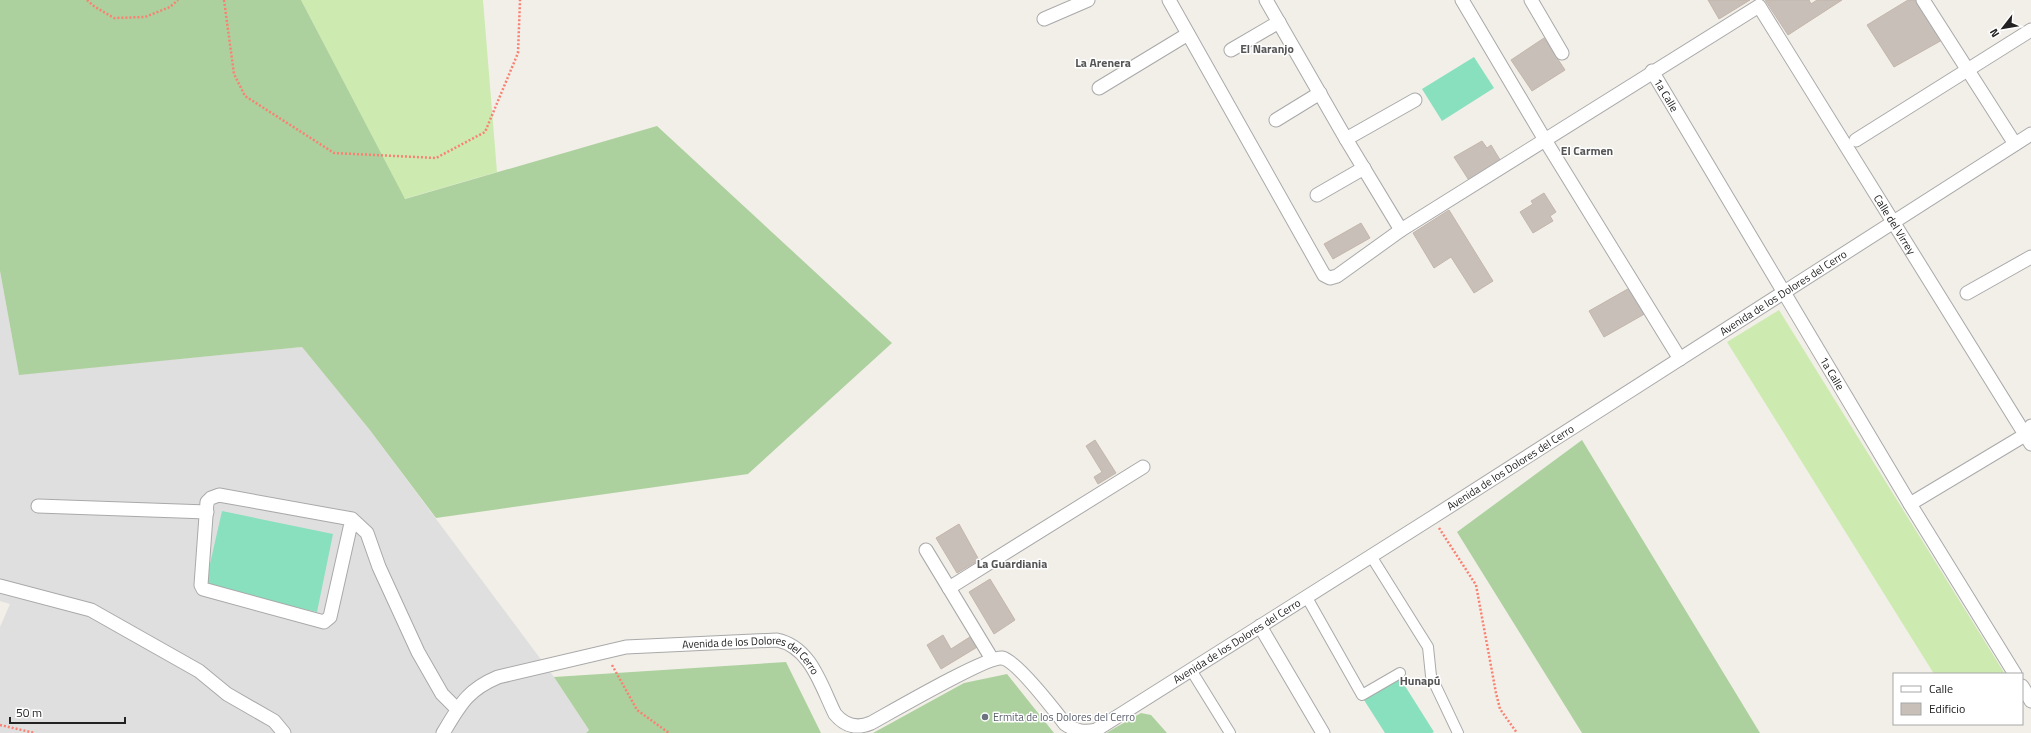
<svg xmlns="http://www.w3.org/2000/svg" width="2031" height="733" font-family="'Titillium Web',sans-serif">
<rect width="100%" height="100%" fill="#f2efe9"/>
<path fill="#e0dfdf" d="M0,271L19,374L302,347L369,429L554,677L589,730L586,733H0V627L10,604L0,601Z"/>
<path fill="#cdebb0" d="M301,0H483L497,172L404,199Z
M1779,310L2005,674H1934L1727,342Z"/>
<path fill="#add19e" d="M0,0H301L405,199L657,126L892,343L748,474L436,518L369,429L302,347L19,375L0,271Z
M1582,440L1760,733H1582L1457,532Z
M786,662L821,733H586L589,730L554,677Z
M1007,674L1054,733H873L964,683Z
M1141,713L1151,715L1167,733H1106Z"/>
<path fill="#88e0be" d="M1474,57L1494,88L1442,121L1422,89Z
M222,511L333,534L317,612L205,586Z
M1400,678L1434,732L1432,733H1385L1364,700Z"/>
<path fill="#c7bfb8" stroke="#c4b6ab" d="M1708,0H1750L1719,19Z
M1765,0H1809L1811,4L1817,0H1842L1788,35Z
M1908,0H1917L1944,39L1894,67L1867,25Z
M1544,38L1565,70L1532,91L1511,60Z
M1482,141L1487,148L1491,145L1502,163L1470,182L1454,157Z
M1544,193L1556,212L1550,216L1553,221L1533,233L1520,212L1533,204L1531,201Z
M1449,210L1493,281L1474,293L1451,257L1434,268L1413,233Z
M1361,223L1370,238L1333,259L1324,244Z
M1633,286L1648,312L1604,337L1589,311Z
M1095,440L1116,473L1098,484L1094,477L1102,472L1086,446Z
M959,524L979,560L957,573L936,538Z
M990,579L1015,620L994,634L969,592Z
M943,635L951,649L973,635L979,646L941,669L927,645Z"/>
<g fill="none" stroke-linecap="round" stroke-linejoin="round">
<g stroke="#a9a9a9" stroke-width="12">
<path id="pedestrian" d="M1371,556L1428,647L1431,676L1458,733
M1306,596L1362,695L1400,673
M1191,670L1230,733"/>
</g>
<g stroke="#a9a9a9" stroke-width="15">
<g id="minor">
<path id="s1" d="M1169,0L1324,275L1330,278L1337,276L1401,230L1759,6L2031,444"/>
<path d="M1266,0L1346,139L1401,230"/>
<path d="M1462,0L1545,140L1680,359"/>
<path d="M1531,0L1562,53"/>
<path d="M1923,0L2015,144"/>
<path d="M1044,19L1088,0"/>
<path d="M1231,50L1279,22"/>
<path id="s2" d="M1652,71L1910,504L2015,674"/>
<path d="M1099,88L1188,34"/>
<path d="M1276,120L1320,93"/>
<path d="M1346,139L1415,100"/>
<path d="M1856,140L2031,30"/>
<path d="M1317,195L1364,168"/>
<path d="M1967,293L2031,257"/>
<path d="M1910,504L2025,435L2031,426"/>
<path d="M38,506L207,512"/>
<path d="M352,519L330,617L324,622L203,589L201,585L207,502L211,498L219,495L352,519L367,533L379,567L418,652L442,694L457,709"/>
<path d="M926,550L992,659"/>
<path d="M0,586L91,610L199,671L227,694L274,721L284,733"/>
<path d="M949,588L1143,467"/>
<path d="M1260,626L1323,733"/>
<path d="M2022,686L2031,701"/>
<path id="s3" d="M443,733C460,705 467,690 498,677L626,647L777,640C811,647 821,686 835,714C845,726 857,729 871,723C891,712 987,656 1002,658C1016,660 1055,711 1065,724C1076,731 1084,733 1096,730L1433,517L2031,134"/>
</g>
</g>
<path stroke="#fa8072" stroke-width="2.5" stroke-dasharray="2 2" stroke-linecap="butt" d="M87,0L95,7L114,18L145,17L170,7L178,0
M224,0L234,74L245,96L334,153L436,158L485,132L518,53L520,0
M1439,528L1476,585L1496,693L1500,709L1517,733
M612,665L637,710L669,733
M0,725L35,733"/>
<use href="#pedestrian" stroke="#fff" stroke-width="10"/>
<use href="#minor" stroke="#fff" stroke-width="13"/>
</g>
<circle fill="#6b7280" stroke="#fff" stroke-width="1.5" cx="985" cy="717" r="4"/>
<g text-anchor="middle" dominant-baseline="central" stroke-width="3" stroke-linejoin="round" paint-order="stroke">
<g font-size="11" fill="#222" stroke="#fff">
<text stroke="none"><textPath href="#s2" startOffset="28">1a Calle</textPath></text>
<text stroke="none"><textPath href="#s1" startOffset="1088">Calle del Virrey</textPath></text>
<text stroke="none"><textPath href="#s3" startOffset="1587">Avenida de los Dolores del Cerro</textPath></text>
<text stroke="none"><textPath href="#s2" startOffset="352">1a Calle</textPath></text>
<text stroke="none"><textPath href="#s3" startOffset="1263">Avenida de los Dolores del Cerro</textPath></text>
<text stroke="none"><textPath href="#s3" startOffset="939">Avenida de los Dolores del Cerro</textPath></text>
<text stroke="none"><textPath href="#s3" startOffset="342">Avenida de los Dolores del Cerro</textPath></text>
</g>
<g font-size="11" fill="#5b616d" stroke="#fff" text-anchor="start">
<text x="993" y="717">Ermita de los Dolores del Cerro</text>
</g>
<g font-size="12" font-weight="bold" fill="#555" stroke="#fff">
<text x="1267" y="48">El Naranjo</text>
<text x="1103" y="62">La Arenera</text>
<text x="1587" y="150">El Carmen</text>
<text x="1012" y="563">La Guardiania</text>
<text x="1420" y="680">Hunapú</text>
</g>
</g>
<rect x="1893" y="673" width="130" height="52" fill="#ffffff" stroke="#a7a7a7"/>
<rect x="1901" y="686" width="20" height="6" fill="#ffffff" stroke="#a7a7a7"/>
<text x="1929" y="693" font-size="12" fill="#222222">Calle</text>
<rect x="1901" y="703" width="20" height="12" fill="#c7bfb8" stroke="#a7a7a7"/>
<text x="1929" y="713" font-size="12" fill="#222222">Edificio</text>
<g transform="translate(2003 28) rotate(239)" stroke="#ffffff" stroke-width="3" paint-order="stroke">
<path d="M0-3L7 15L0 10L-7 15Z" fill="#222222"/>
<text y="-6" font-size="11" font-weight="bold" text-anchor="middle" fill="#222222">N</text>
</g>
<path d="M10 717v6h115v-6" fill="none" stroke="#222222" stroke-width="2"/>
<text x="16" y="717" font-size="12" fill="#222222" stroke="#ffffff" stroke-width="3" paint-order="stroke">50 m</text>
</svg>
